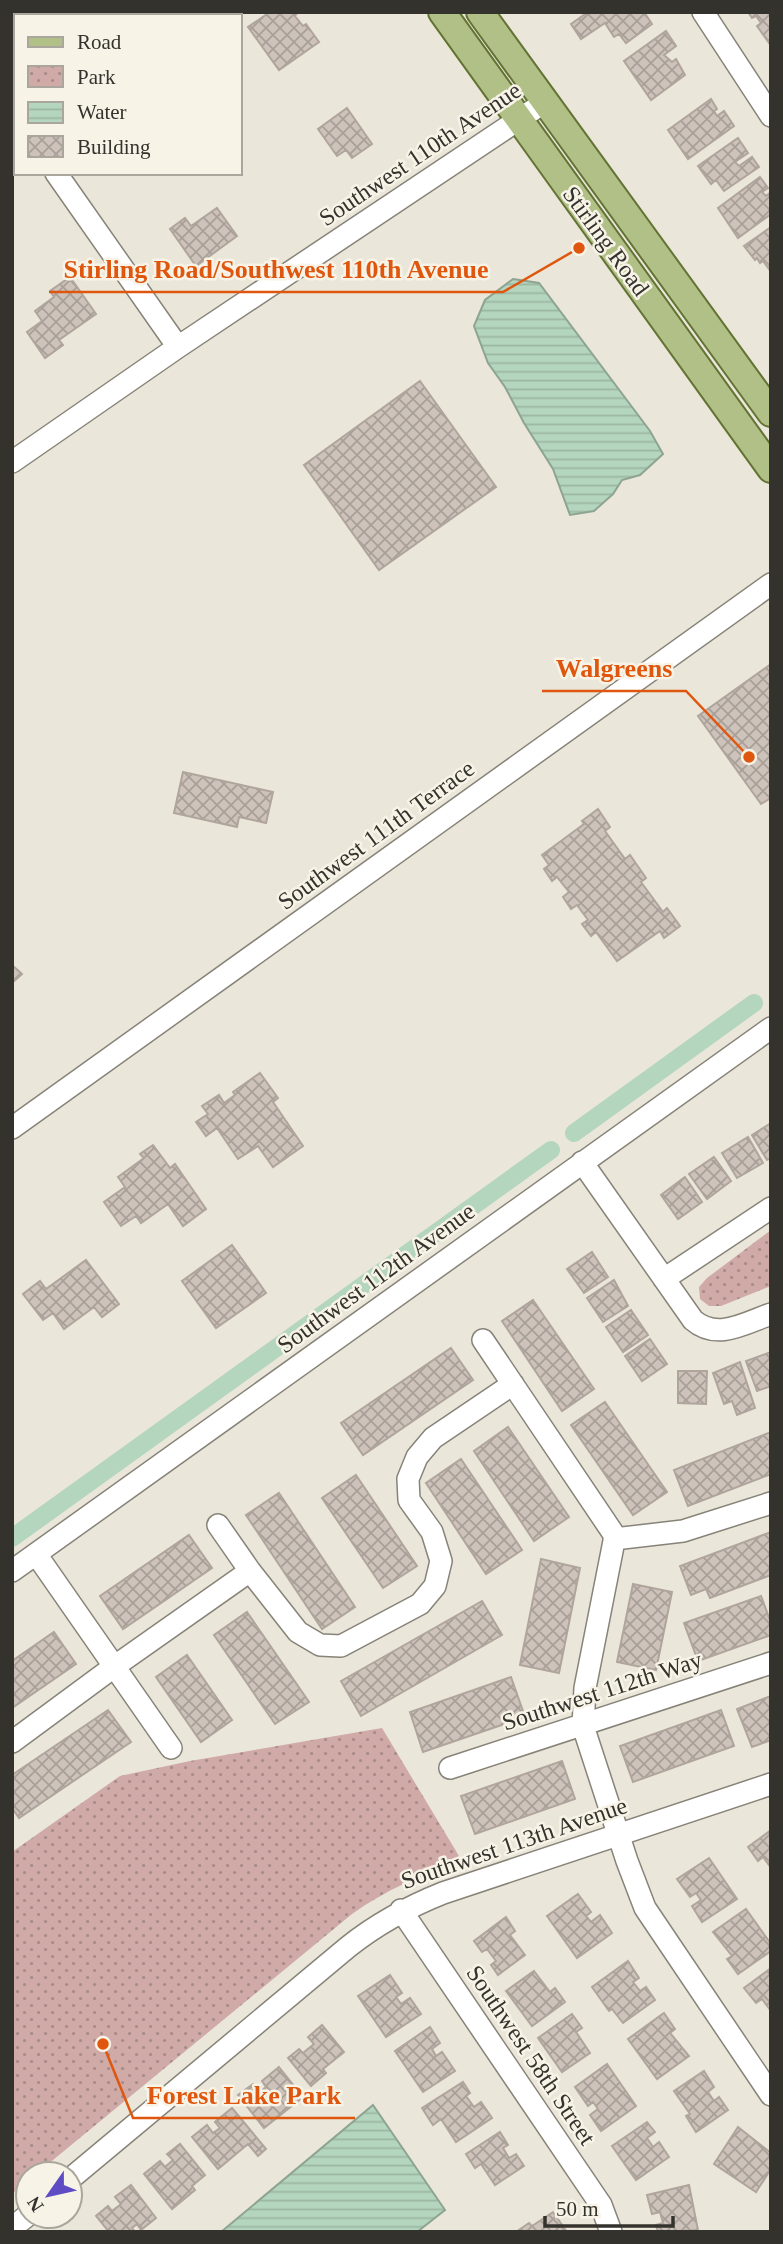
<svg xmlns="http://www.w3.org/2000/svg" width="783" height="2244" font-family="'Times New Roman',serif">
<defs>
<pattern id="park-dots" width="8" height="8" patternUnits="userSpaceOnUse" patternTransform="scale(1.75)"><rect width="8" height="8" fill="#cfaaa7"/><path d="M2 2h.1M6 6h.1" fill="none" stroke="#a98b88" stroke-width="1.8" stroke-linecap="round"/></pattern>
<pattern id="water-rules" width="6" height="5" patternUnits="userSpaceOnUse" patternTransform="scale(1.75)"><rect width="6" height="5" fill="#b4d5be"/><path d="M0 2.5h6" fill="none" stroke="#9bb7a4"/></pattern>
<pattern id="building-cross-hatch" width="8" height="8" patternUnits="userSpaceOnUse" patternTransform="scale(1.75)"><rect width="8" height="8" fill="#cec3bb"/><path d="M0 0l8 8M0 8l8-8" fill="none" stroke="#a89f98"/></pattern>
</defs>
<rect width="100%" height="100%" fill="#eae6d9"/>
<path fill="url(#park-dots)" d="M771,1230V1286L721,1306H709L700,1299L699,1287L707,1278Z
M382,1728L462,1861C422,1874 386,1890 352,1914L36,2174H28V2181L12,2194V1852L120,1776L190,1761Z"/>
<path fill="url(#water-rules)" stroke="#8ea492" stroke-width="2" d="M513,279L539,283L650,431L663,454L640,475L622,480L613,494L594,511L570,515L553,469L524,423L505,387L488,363L474,326L485,300Z
M373,2105L445,2210L417,2232H221Z"/>
<g fill="none" stroke-linecap="round" stroke-linejoin="round">
<path stroke="#b4d5be" stroke-width="18" d="M574,1133L754,1003
M12,1538L551,1150"/>
</g>
<path fill="url(#building-cross-hatch)" stroke="#b0a59d" stroke-width="2" d="M270,12H298L295,16L303,26L306,24L319,42L279,70L248,27Z
M588,12H644L652,24L626,43L619,34L614,37L605,23L581,39L571,24Z
M748,12H771V42L769,43L757,26L761,23L756,16L752,18Z
M666,31L676,46L664,55L672,62L676,59L685,75L651,100L624,61Z
M711,99L717,109L714,111L717,116L724,111L734,126L688,159L668,130Z
M347,108L372,144L352,158L346,150L337,156L318,129Z
M738,138L748,153L735,162L739,166L752,157L759,167L724,191L716,180L711,184L698,166Z
M760,177L768,188L762,192L766,196L771,192V214L738,238L718,208Z
M217,208L237,236L196,266L170,229L185,218L191,226Z
M771,227V272L763,261L760,263L757,258L755,260L744,246Z
M70,277L96,314L59,340L63,345L45,358L27,332L42,321L35,311L54,297L50,291Z
M420,381L496,487L379,570L304,465Z
M771,664V798L761,804L698,716Z
M183,772L273,792L266,823L239,817L237,827L174,813Z
M598,809L610,827L605,831L625,859L630,855L646,878L641,882L663,912L667,908L680,926L664,938L660,931L617,961L596,932L591,936L582,924L588,920L577,905L571,909L563,897L569,892L557,877L552,881L544,869L549,865L542,855L584,824L582,821Z
M12,965L22,974L12,983Z
M260,1073L278,1098L273,1102L303,1146L273,1167L258,1146L238,1159L217,1128L206,1136L196,1122L208,1114L202,1106L219,1095L224,1103L235,1095L233,1092Z
M771,1123V1158L767,1160L752,1135Z
M748,1137L763,1163L737,1178L722,1153Z
M153,1145L170,1168L175,1164L206,1209L183,1226L168,1204L141,1223L136,1216L121,1226L104,1202L125,1187L118,1177L144,1158L140,1154Z
M714,1157L731,1181L707,1199L689,1174Z
M685,1177L702,1202L678,1219L661,1195Z
M232,1245L266,1293L216,1328L182,1281Z
M592,1252L608,1277L584,1293L567,1269Z
M86,1260L119,1304L102,1317L94,1307L64,1329L53,1313L43,1320L23,1294L40,1281L46,1289Z
M614,1280L628,1306L603,1322L587,1298Z
M533,1300L594,1389L562,1411L502,1321Z
M631,1310L648,1335L623,1352L606,1327Z
M650,1339L667,1364L642,1381L625,1356Z
M451,1348L473,1380L363,1455L341,1423Z
M771,1352V1386L757,1391L746,1361Z
M740,1362L755,1408L737,1415L732,1401L724,1404L713,1373Z
M678,1371H707L706,1404L678,1403Z
M605,1402L667,1492L633,1515L571,1425Z
M508,1427L569,1517L534,1541L474,1451Z
M771,1432V1474L688,1506L674,1470Z
M461,1459L522,1550L486,1574L426,1483Z
M356,1475L417,1566L383,1588L322,1498Z
M279,1493L355,1607L322,1629L246,1515Z
M771,1532V1575L710,1598L706,1589L691,1595L680,1566Z
M189,1535L212,1568L123,1629L100,1596Z
M541,1559L580,1568L559,1673L520,1665Z
M633,1584L672,1592L656,1670L617,1662Z
M761,1596L771,1623V1635L698,1661L684,1623Z
M482,1601L502,1635L361,1716L341,1681Z
M247,1612L309,1702L275,1724L214,1635Z
M54,1632L76,1664L12,1708V1661Z
M187,1655L232,1720L201,1742L156,1677Z
M511,1677L525,1717L423,1752L410,1712Z
M771,1696V1740L752,1747L737,1709Z
M108,1710L131,1742L19,1818L12,1808V1775Z
M721,1710L734,1746L633,1782L620,1746Z
M562,1761L575,1799L475,1834L461,1796Z
M771,1830V1868L763,1857L758,1861L748,1847Z
M709,1858L737,1899L702,1922L692,1906L701,1900L696,1893L690,1897L677,1879Z
M578,1894L591,1912L586,1916L591,1922L600,1915L612,1933L577,1958L547,1916Z
M746,1909L771,1944V1951L738,1974L727,1959L732,1956L713,1932Z
M506,1917L515,1931L510,1935L525,1955L498,1975L491,1965L496,1961L487,1949L482,1952L474,1941Z
M628,1961L639,1978L633,1982L640,1991L646,1987L655,2000L623,2023L612,2009L609,2011L592,1987Z
M771,1968V2011L762,1999L756,2003L744,1988Z
M534,1971L550,1992L555,1988L565,2002L532,2026L506,1991Z
M390,1975L402,1993L396,1997L401,2004L410,1998L421,2014L386,2037L358,1996Z
M664,2013L675,2029L670,2033L689,2056L657,2079L628,2039Z
M572,2014L582,2028L576,2032L590,2053L562,2072L538,2038Z
M322,2025L344,2052L323,2069L326,2073L311,2086L288,2058L299,2049L303,2053L314,2044L308,2037Z
M430,2027L440,2043L432,2049L436,2056L442,2052L455,2071L423,2092L395,2051Z
M607,2064L636,2106L601,2131L590,2115L598,2109L593,2102L588,2106L575,2087Z
M279,2067L303,2097L264,2128L238,2095L253,2084L260,2092L266,2087L262,2081Z
M704,2071L714,2087L708,2092L714,2101L719,2097L728,2110L696,2132L686,2116L690,2114L674,2091Z
M463,2082L470,2093L466,2096L474,2107L481,2102L492,2118L456,2142L441,2119L433,2125L422,2108Z
M232,2108L266,2149L258,2156L248,2144L218,2169L192,2137L207,2125L213,2133L220,2128L215,2122Z
M647,2122L655,2132L647,2138L653,2147L659,2142L669,2157L636,2180L612,2146Z
M738,2127L771,2153V2169L756,2192L714,2164Z
M500,2132L508,2145L503,2148L509,2158L516,2154L524,2166L495,2185L481,2164L475,2168L466,2154Z
M180,2144L205,2175L192,2186L195,2190L172,2209L144,2174L160,2161L165,2167L173,2160L167,2154Z
M131,2185L156,2218L141,2230L137,2224L132,2228L135,2232H109L96,2216L108,2206L112,2211L121,2204L115,2197Z
M689,2185L698,2230L658,2232L656,2225L663,2223L660,2212L652,2214L647,2195Z
M553,2212L567,2232H516L529,2223L532,2226Z"/>
<g fill="none" stroke-linecap="round" stroke-linejoin="round">
<g stroke="#878378" stroke-width="24">
<path id="minor" d="M703,12L771,116
M12,111L16,116
M56,173L178,347
M12,462L178,347L545,102
M12,1128L771,584
M582,1162L693,1320C717,1341 745,1323 771,1314
M664,1279L771,1208
M483,1340L615,1536L585,1688L583,1726L627,1861L645,1908L771,2095
M218,1525L250,1571L298,1632L320,1645L341,1646L420,1604L435,1586L441,1561L432,1532L409,1500L408,1479L417,1457L433,1438L513,1384
M614,1539L683,1531L771,1503
M36,1554L171,1748
M12,1571L771,1028
M12,1742L115,1666L250,1571
M450,1768L771,1663
M401,1910L601,2205L611,2232
M70,2179L348,1947C378,1923 408,1907 443,1893L771,1784
M12,2228L28,2215"/>
</g>
<g stroke="#637334" stroke-width="30">
<path id="major" d="M442,12L771,469
M480,12L771,413"/>
</g>
<use href="#minor" stroke="#fff" stroke-width="21"/>
<use href="#major" stroke="#b1c087" stroke-width="26"/>
</g>
<g text-anchor="middle" dominant-baseline="central" stroke-width="5" stroke-linejoin="round" paint-order="stroke">
<g font-size="24" fill="#34322d" stroke="#f8f3e7">
<text transform="translate(420 154) rotate(-34)">Southwest 110th Avenue</text>
<text transform="translate(606 241) rotate(54)">Stirling Road</text>
<text transform="translate(376 835) rotate(-36)">Southwest 111th Terrace</text>
<text transform="translate(376 1278) rotate(-36)">Southwest 112th Avenue</text>
<text transform="translate(602 1691) rotate(-18)">Southwest 112th Way</text>
<text transform="translate(514 1843) rotate(-19)">Southwest 113th Avenue</text>
<text transform="translate(531 2055) rotate(56)">Southwest 58th Street</text>
</g>
</g>
<path fill="none" stroke="#df570e" stroke-width="2.5" d="M579 248L503 292H49M749 757L686 691H542M103 2044L133 2118H355"/>
<g fill="#df570e" stroke="#f8f3e7" stroke-width="2.5">
<circle cx="579" cy="248" r="7"/>
<circle cx="749" cy="757" r="7"/>
<circle cx="103" cy="2044" r="7"/>
</g>
<g font-size="26" text-anchor="middle" font-weight="bold" fill="#df570e" stroke="#f8f3e7" stroke-width="5" stroke-linejoin="round" paint-order="stroke">
<text x="276" y="278">Stirling Road/Southwest 110th Avenue</text>
<text x="614" y="677">Walgreens</text>
<text x="244" y="2104">Forest Lake Park</text>
</g>
<rect width="783" height="2244" fill="none" stroke="#34322d" stroke-width="28"/>
<rect x="14" y="14" width="228" height="161" fill="#f8f3e7" stroke="#aaa69d" stroke-width="2"/>
<rect x="28" y="37" width="35" height="10" fill="#b1c087" stroke="#aaa69d" stroke-width="2"/>
<text x="77" y="49" font-size="21" fill="#34322d">Road</text>
<rect x="28" y="66" width="35" height="21" fill="url(#park-dots)" stroke="#aaa69d" stroke-width="2"/>
<text x="77" y="84" font-size="21" fill="#34322d">Park</text>
<rect x="28" y="102" width="35" height="21" fill="url(#water-rules)" stroke="#aaa69d" stroke-width="2"/>
<text x="77" y="119" font-size="21" fill="#34322d">Water</text>
<rect x="28" y="136" width="35" height="21" fill="url(#building-cross-hatch)" stroke="#aaa69d" stroke-width="2"/>
<text x="77" y="154" font-size="21" fill="#34322d">Building</text>
<g transform="translate(49 2195) rotate(236)"><circle r="33" fill="#f8f3e7" stroke="#aaa69d" stroke-width="2"/>
<path d="M0-5L12 26L0 18L-12 26Z" fill="#5f4cc5"/>
<text y="-10" font-size="19" font-weight="bold" text-anchor="middle" fill="#34322d">N</text>
</g>
<path d="M545 2216v10h128v-10" fill="none" stroke="#34322d" stroke-width="3.5"/>
<text x="556" y="2216" font-size="21" fill="#34322d" stroke="#f8f3e7" stroke-width="5" paint-order="stroke">50 m</text>
</svg>
